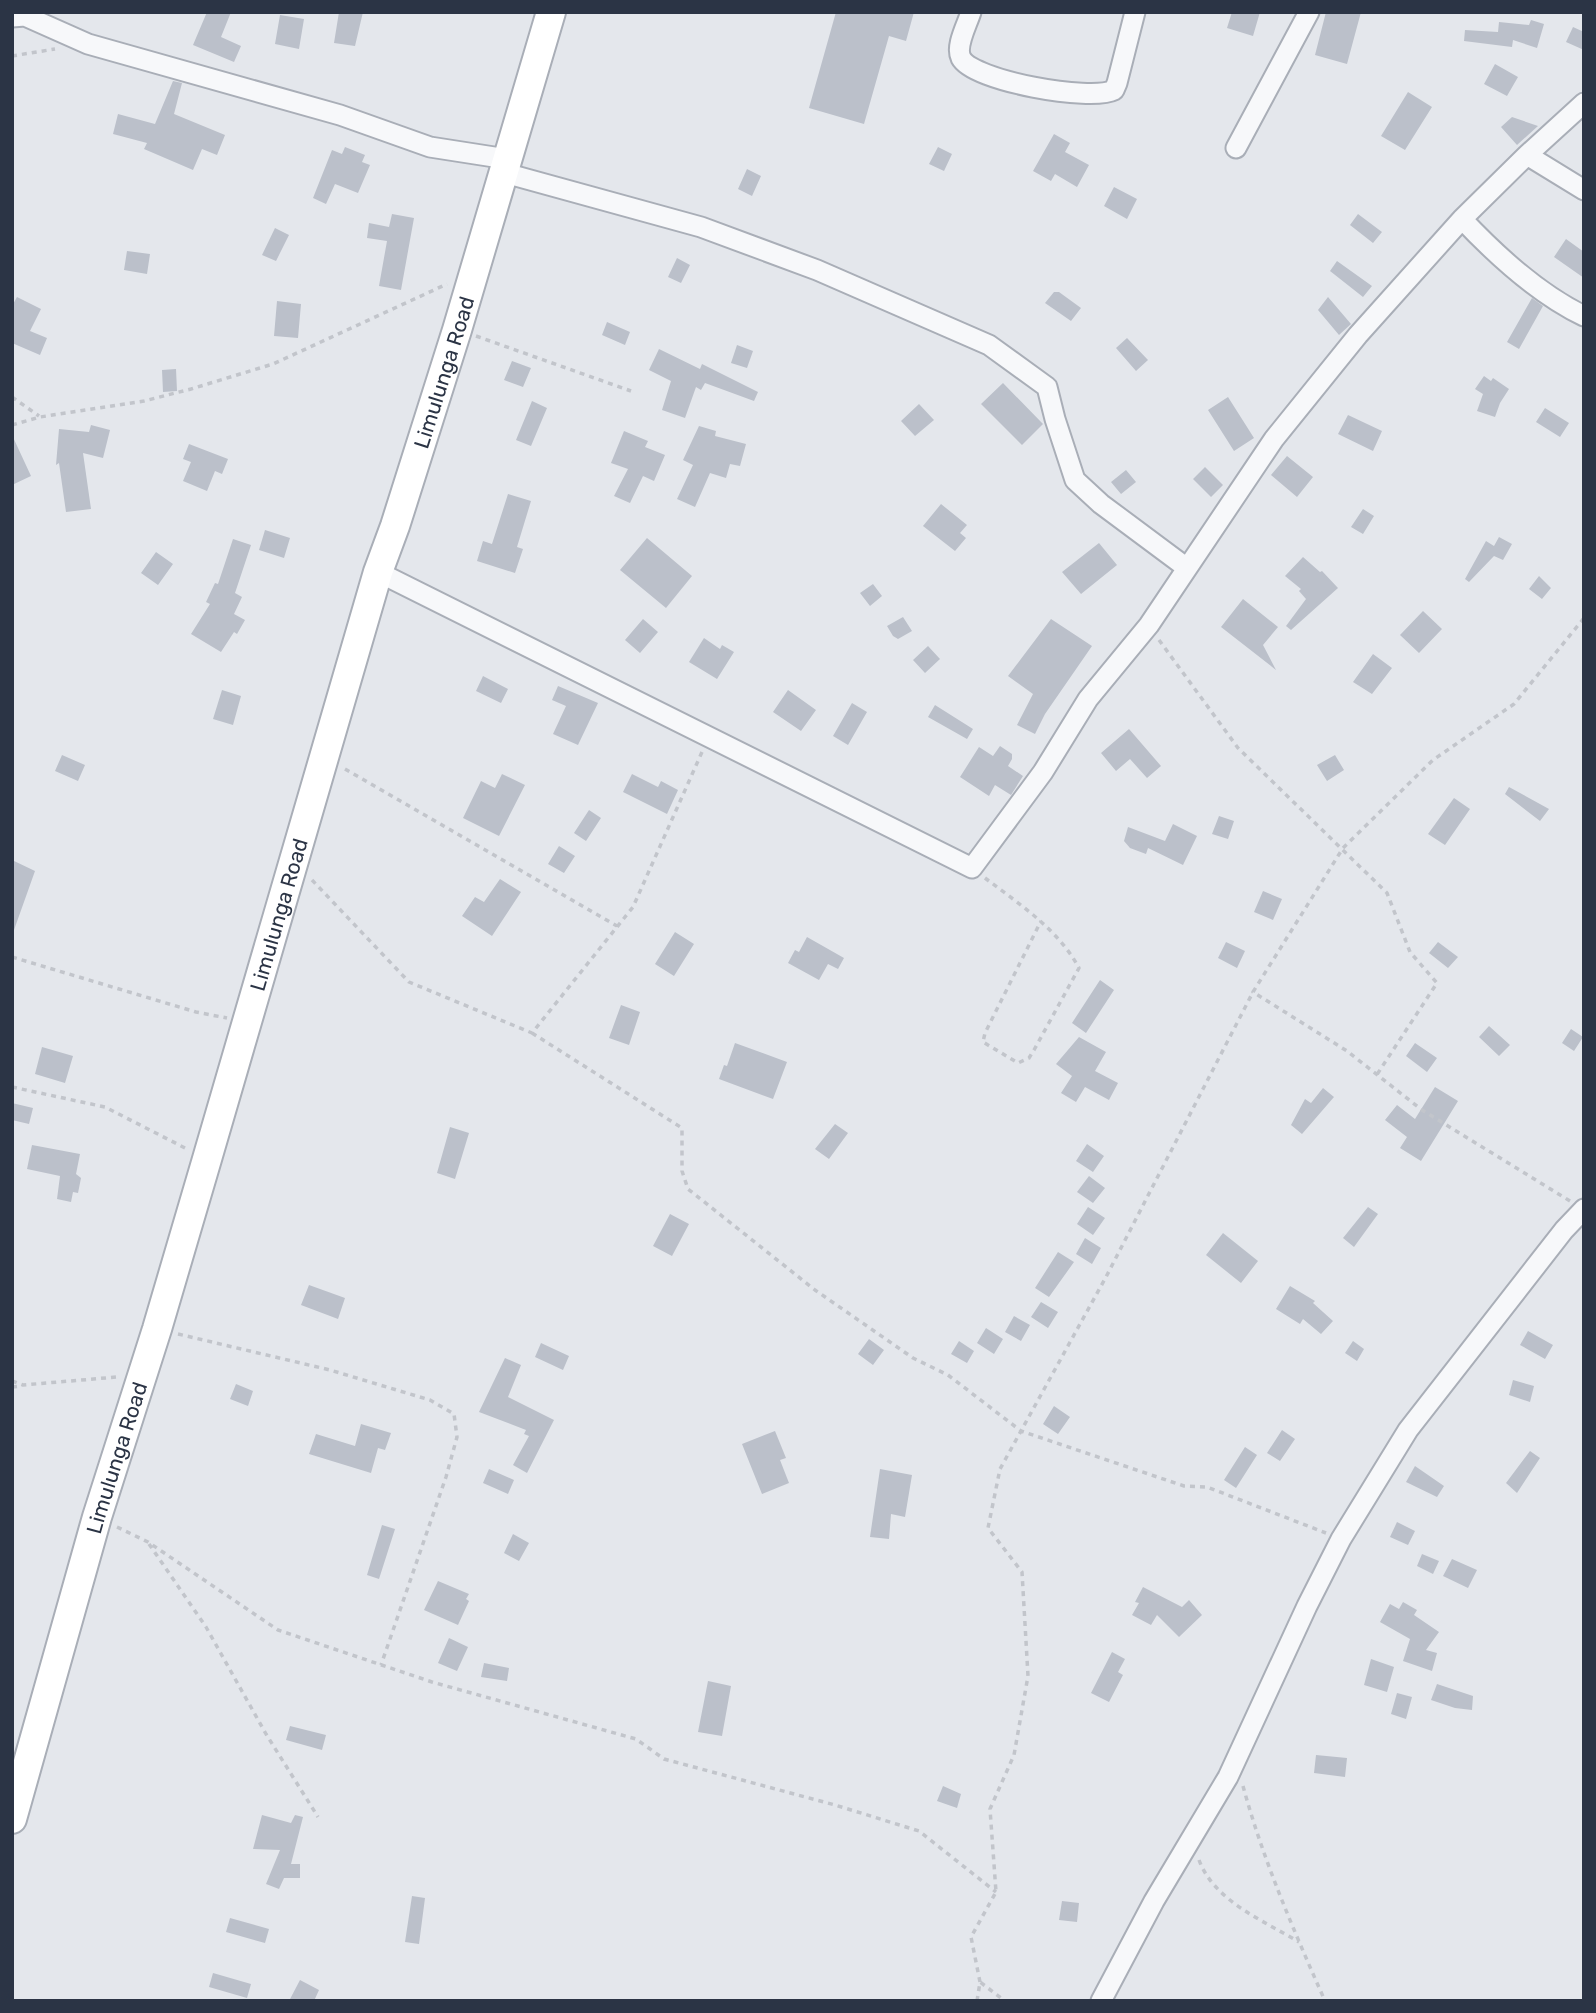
<svg xmlns="http://www.w3.org/2000/svg" width="1596" height="2013" font-family="Rubik,sans-serif">
<rect width="100%" height="100%" fill="#e4e7ec"/>
<path fill="#bbc0ca" d="M207,12H231L221,37L241,46L234,62L193,45Z
M339,12H363L355,46L334,43Z
M836,12H914L906,41L889,36L864,124L809,108Z
M1232,12H1260L1253,36L1227,28Z
M1326,12H1361L1347,64L1315,55Z
M280,15L304,19L299,49L275,44Z
M1531,20L1544,24L1537,48L1513,40L1512,47L1464,41L1465,30L1498,32L1499,22L1529,25Z
M1573,27L1584,32V50L1566,42Z
M1495,64L1518,77L1507,96L1484,84Z
M173,81L182,83L174,114L225,135L217,155L202,149L193,170L144,149L147,143L113,134L118,114L155,124Z
M1408,92L1432,107L1405,150L1381,136Z
M1512,117L1538,126L1517,145L1501,127Z
M1054,134L1070,143L1065,152L1089,165L1077,187L1055,174L1051,181L1033,171Z
M345,147L365,155L362,162L370,165L358,193L335,184L326,204L313,198L332,150L342,154Z
M938,147L952,154L944,171L929,164Z
M747,169L761,176L752,196L738,189Z
M1114,187L1137,199L1127,219L1104,206Z
M392,214L414,218L401,290L379,286L387,241L367,238L369,223L389,227Z
M1358,214L1382,232L1373,243L1350,225Z
M275,228L289,235L276,261L262,255Z
M1566,239L1584,252V278L1554,257Z
M127,251L150,254L147,274L124,270Z
M677,258L690,265L681,283L668,277Z
M1337,261L1372,286L1363,297L1330,271Z
M1054,292H1059L1081,308L1071,321L1045,303Z
M17,297L41,309L30,331L47,338L40,355L12,343V306Z
M1328,297L1351,324L1339,335L1318,310Z
M1532,298L1543,306L1519,349L1507,342Z
M277,301L301,304L298,338L274,336Z
M607,322L630,332L625,345L602,335Z
M1127,338L1148,360L1136,371L1116,348Z
M737,345L753,351L747,368L731,363Z
M659,349L700,369L702,364L758,392L754,401L705,383L701,390L696,387L685,418L662,410L671,381L649,370Z
M512,361L531,368L523,387L504,380Z
M176,369L177,391L163,392L162,370Z
M1484,376L1491,381L1493,378L1509,389L1500,403L1495,417L1477,411L1483,394L1475,389Z
M1003,383L1043,424L1022,445L981,404Z
M1228,397L1254,438L1234,451L1208,410Z
M532,401L547,408L531,446L516,440Z
M919,404L934,420L915,436L901,421Z
M1545,408L1569,423L1560,437L1536,422Z
M1348,415L1382,431L1373,451L1338,434Z
M91,425L110,430L103,458L83,453L91,509L66,512L59,463L56,465L59,429L89,432Z
M699,426L716,431L715,436L746,444L740,466L730,464L726,478L710,473L695,507L677,499L693,465L683,460Z
M624,431L648,441L645,447L665,455L654,481L643,476L630,503L614,496L628,469L611,463Z
M12,435L31,476L12,485Z
M189,444L228,459L222,474L215,471L207,491L183,481L191,462L183,459Z
M1287,456L1313,477L1297,497L1271,475Z
M1205,467L1223,485L1211,497L1193,479Z
M1126,470L1136,482L1121,494L1111,482Z
M508,494L531,501L517,547L523,549L515,573L477,561L483,541L492,544Z
M941,504L967,525L960,533L966,538L955,551L923,526Z
M1363,509L1374,516L1363,534L1351,527Z
M265,530L290,538L284,558L259,550Z
M1499,537L1512,544L1503,560L1494,556L1469,582L1465,579L1486,541L1494,546Z
M647,538L692,576L666,608L620,570Z
M233,539L251,545L235,593L242,597L234,614L245,620L237,634L234,632L221,652L191,634L210,604L206,602L215,583L218,584Z
M1099,543L1117,565L1081,594L1062,572Z
M156,552L173,564L158,585L141,573Z
M1303,557L1320,572L1322,571L1338,588L1291,630L1286,626L1306,599L1299,591L1301,589L1285,576Z
M1539,576L1551,588L1542,599L1529,589Z
M873,584L882,596L870,606L860,593Z
M1243,599L1278,627L1263,645L1276,670L1221,627Z
M1423,611L1442,629L1419,653L1400,635Z
M903,617L912,631L898,639L893,636L887,626Z
M643,619L658,632L640,653L625,640Z
M1051,619L1092,646L1045,714L1035,734L1017,725L1033,694L1008,676Z
M704,638L720,649L722,645L734,652L717,679L689,662Z
M928,646L940,659L925,673L913,660Z
M1373,654L1392,668L1372,694L1353,682Z
M483,676L508,689L501,703L476,691Z
M558,686L598,703L578,745L553,734L566,706L552,700Z
M222,690L241,696L233,725L213,719Z
M788,690L816,710L801,731L773,712Z
M852,703L867,712L848,745L833,736Z
M935,705L973,729L967,739L928,717Z
M1129,729L1161,766L1147,778L1130,759L1116,771L1101,753Z
M1000,746L1012,754V759L1008,766L1023,776L1011,795L995,785L989,796L960,777L979,747L993,756Z
M62,755L85,765L78,781L55,771Z
M1335,755L1344,770L1327,781L1317,765Z
M502,774L525,785L499,836L463,818L481,781L495,788Z
M632,774L658,787L661,781L678,790L667,814L623,792Z
M1509,787L1549,809L1540,821L1505,794Z
M1454,798L1470,809L1445,845L1428,834Z
M589,810L601,818L586,841L574,833Z
M1219,816L1234,821L1228,839L1212,834Z
M1173,824L1197,836L1183,865L1148,848L1146,854L1130,848L1124,841L1128,827L1165,841Z
M559,846L575,856L564,873L548,864Z
M12,860L35,871L14,930H12Z
M500,879L521,892L492,936L462,916L475,897L484,902Z
M1263,891L1282,899L1273,920L1254,912Z
M675,932L694,944L674,976L655,964Z
M807,937L844,958L838,969L828,964L819,980L788,963L795,950L799,952Z
M1226,942L1245,951L1237,968L1218,958Z
M1438,942L1458,957L1448,968L1429,953Z
M1100,980L1114,990L1086,1033L1072,1023Z
M621,1005L640,1012L629,1045L609,1038Z
M1489,1026L1510,1045L1499,1056L1479,1037Z
M1571,1029L1583,1037L1574,1051L1562,1043Z
M1079,1037L1106,1052L1095,1071L1118,1083L1109,1100L1085,1087L1076,1102L1061,1093L1072,1076L1056,1064Z
M735,1043L787,1062L773,1099L719,1079L724,1065L727,1066Z
M1415,1043L1437,1058L1427,1072L1406,1056Z
M42,1047L73,1056L65,1083L35,1074Z
M1435,1087L1458,1101L1421,1161L1400,1148L1407,1137L1385,1120L1397,1105L1415,1119Z
M1323,1088L1334,1097L1302,1134L1291,1125L1305,1099L1311,1103Z
M12,1103L33,1108L29,1124L12,1120Z
M835,1124L848,1133L829,1159L815,1149Z
M450,1127L469,1133L455,1179L437,1173Z
M1087,1144L1104,1156L1093,1172L1076,1161Z
M32,1145L80,1154L76,1174L81,1178L78,1193L73,1192L71,1202L57,1199L60,1176L27,1169Z
M1089,1176L1105,1188L1093,1203L1077,1192Z
M1088,1207L1105,1218L1093,1235L1077,1224Z
M1368,1207L1378,1214L1354,1247L1343,1238Z
M670,1214L689,1224L672,1256L653,1246Z
M1223,1233L1258,1261L1241,1283L1206,1255Z
M1085,1238L1101,1248L1092,1264L1076,1254Z
M1058,1252L1074,1262L1049,1297L1035,1288Z
M309,1285L345,1298L338,1319L301,1305Z
M1290,1286L1315,1301L1313,1303L1333,1321L1321,1334L1303,1319L1300,1324L1276,1309Z
M1041,1302L1058,1312L1048,1328L1031,1317Z
M1014,1316L1030,1325L1021,1341L1005,1332Z
M986,1328L1003,1339L994,1354L977,1343Z
M1528,1331L1553,1345L1545,1359L1520,1345Z
M869,1339L884,1350L873,1365L858,1354Z
M959,1341L974,1351L967,1363L951,1354Z
M1353,1341L1364,1349L1357,1361L1345,1353Z
M541,1343L569,1356L563,1370L535,1357Z
M505,1358L521,1365L508,1397L554,1420L527,1473L513,1465L529,1436L524,1434L526,1430L479,1412Z
M1513,1380L1534,1386L1530,1402L1509,1395Z
M236,1384L253,1391L248,1406L230,1399Z
M1054,1406L1070,1417L1058,1434L1043,1424Z
M361,1424L391,1433L385,1450L378,1448L371,1473L309,1454L316,1434L355,1446Z
M1282,1430L1295,1439L1280,1461L1267,1453Z
M775,1431L786,1458L780,1460L789,1483L762,1494L742,1444Z
M1245,1447L1257,1455L1236,1488L1224,1480Z
M1530,1451L1540,1458L1517,1493L1506,1483Z
M1415,1466L1444,1486L1437,1497L1406,1482Z
M489,1469L514,1480L508,1494L483,1483Z
M880,1469L912,1475L905,1517L891,1514L889,1539L870,1537Z
M1397,1522L1415,1531L1408,1545L1390,1537Z
M382,1525L395,1529L379,1579L367,1575Z
M513,1534L529,1543L519,1561L504,1553Z
M1422,1554L1439,1561L1433,1574L1417,1566Z
M1452,1559L1477,1570L1468,1588L1443,1576Z
M438,1581L469,1594L466,1599L469,1601L458,1625L424,1610Z
M1143,1587L1182,1607L1189,1600L1202,1615L1179,1637L1157,1615L1151,1625L1132,1615L1139,1603L1135,1602Z
M1403,1602L1417,1610L1414,1615L1439,1632L1426,1650L1437,1653L1432,1671L1403,1661L1410,1639L1380,1622L1390,1604L1399,1609Z
M449,1638L468,1647L457,1671L438,1663Z
M1112,1652L1125,1659L1118,1672L1123,1675L1109,1702L1091,1693Z
M1371,1659L1394,1667L1387,1692L1364,1685Z
M484,1663L509,1668L507,1681L481,1677Z
M708,1681L731,1686L722,1736L698,1732Z
M1437,1684L1473,1696L1472,1710L1455,1708L1431,1700Z
M1397,1693L1412,1697L1406,1719L1391,1714Z
M290,1726L326,1735L322,1750L286,1740Z
M1316,1755L1347,1758L1345,1777L1314,1773Z
M943,1786L961,1794L957,1808L937,1801Z
M262,1815L291,1823L295,1815L303,1817L291,1864H300V1878H284L279,1889L266,1884L280,1850L253,1849Z
M412,1896L425,1898L419,1944L405,1942Z
M1062,1901L1079,1903L1077,1922L1059,1920Z
M230,1918L269,1929L265,1943L226,1932Z
M213,1973L251,1984L247,1998L209,1987Z
M300,1980L319,1990L314,2001H289Z"/>
<g fill="none" stroke-linecap="round" stroke-linejoin="round">
<g stroke="#a9aeb7" stroke-width="23">
<path id="street" d="M971,12C967,25 955,46 961,58C973,81 1091,102 1114,90L1117,83L1135,12
M12,17L25,16L88,44L340,115L430,147L507,159
M1584,103L1527,155L1584,190
M1236,148L1309,12
M505,173L701,227L817,270L989,345L1047,387L1055,419L1075,480L1101,504L1187,568
M1462,219C1495,254 1540,295 1584,316
M378,572L972,868L1043,772L1088,699L1149,625L1274,439L1358,335L1462,219L1527,155
M1101,2001L1154,1901L1228,1777L1307,1606L1341,1539L1408,1430L1564,1230L1584,1209"/>
</g>
<g stroke="#a9aeb7" stroke-width="32">
<g id="secondary">
<path id="s1" d="M12,1819L97,1517L157,1329L207,1159L378,572L395,526L457,330L551,12"/>
</g>
</g>
<path stroke="#c2c5cb" stroke-width="3.5" stroke-dasharray="5 5" stroke-linecap="butt" d="M12,56L55,49
M476,336L631,391
M12,397L39,416
M12,425L40,417L144,401L191,389L273,364L447,284
M1159,640L1238,748L1387,893L1410,952L1437,983L1376,1076
M345,769L617,926
M985,878C1019,904 1058,929 1079,968L1034,1050L1029,1058L1018,1063L983,1042L985,1033L1041,921
M312,880L409,982L532,1033L633,907L702,752
M12,957L196,1012L227,1018
M532,1033L682,1128V1171L688,1189L815,1290L913,1358L948,1375L1021,1431L1184,1486L1207,1487L1326,1533
M12,1087L105,1107L187,1149
M1570,1201L1422,1110L1347,1051L1253,992L1343,848L1433,760L1514,704L1584,618
M178,1334L330,1370L430,1400L454,1414L457,1437L446,1477L381,1665
M12,1381L23,1385L117,1377
M12,1387L21,1386
M117,1527L148,1542L278,1630L432,1682L636,1739L664,1759L835,1805L919,1831L996,1892
M149,1544L206,1627L266,1734L318,1817
M1243,1786C1263,1860 1294,1931 1325,2001
M1199,1860C1214,1901 1264,1921 1299,1942
M980,1982L971,1937L996,1892L990,1809L1014,1755L1028,1676L1022,1572L988,1528L1000,1469L1106,1277L1253,992
M977,2001L980,1982L1005,2001"/>
<use href="#street" stroke="#f7f8fa" stroke-width="19"/>
<use href="#secondary" stroke="#fff" stroke-width="28"/>
</g>
<g text-anchor="middle" dominant-baseline="central" stroke-width="6" stroke-linejoin="round" paint-order="stroke">
<g font-size="21" fill="#2b3445" stroke="#f4f6f9">
<text stroke="none"><textPath href="#s1" startOffset="1510">Limulunga Road</textPath></text>
<text stroke="none"><textPath href="#s1" startOffset="943">Limulunga Road</textPath></text>
<text stroke="none"><textPath href="#s1" startOffset="376">Limulunga Road</textPath></text>
</g>
</g>
<rect width="1596" height="2013" fill="none" stroke="#2b3445" stroke-width="28"/>
</svg>
